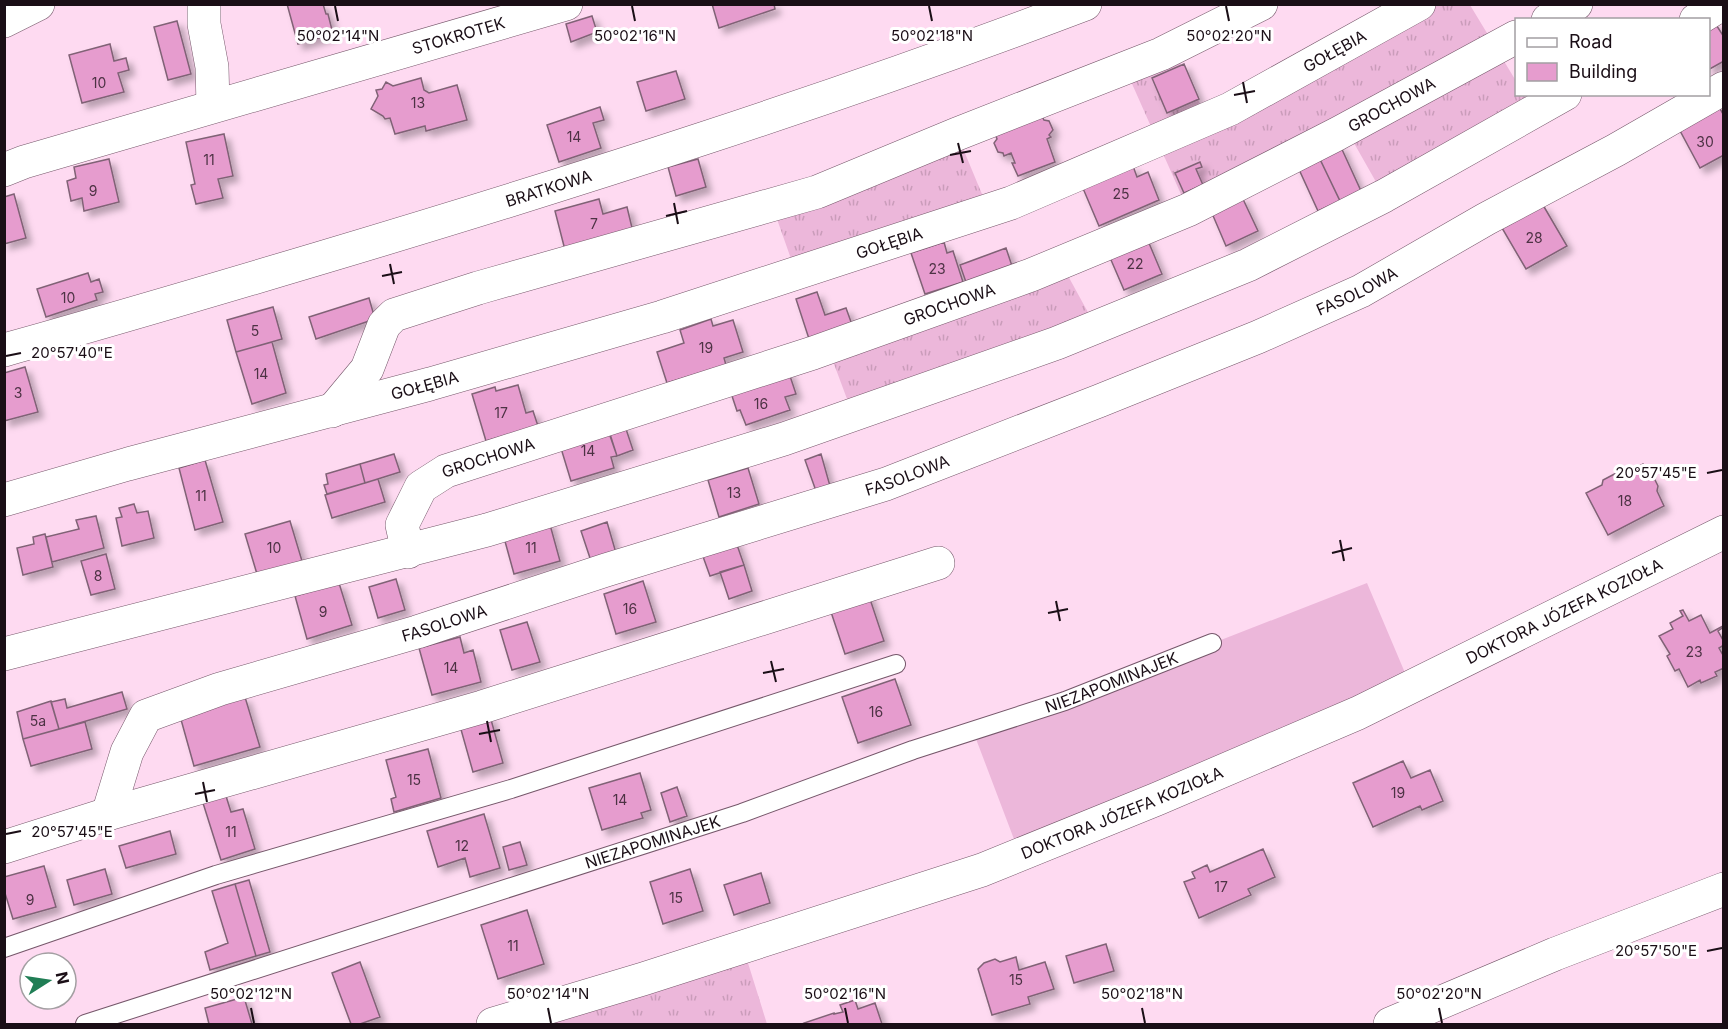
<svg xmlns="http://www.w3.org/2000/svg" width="1728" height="1029" font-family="Inter,sans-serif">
<defs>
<pattern id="grass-tufts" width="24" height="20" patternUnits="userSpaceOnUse" patternTransform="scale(1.5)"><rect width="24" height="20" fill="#ecb7da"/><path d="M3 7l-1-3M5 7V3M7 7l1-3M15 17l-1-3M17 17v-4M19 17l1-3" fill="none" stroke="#ca9cba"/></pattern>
<filter id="shadow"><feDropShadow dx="5.5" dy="5.5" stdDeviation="3" flood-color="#0004"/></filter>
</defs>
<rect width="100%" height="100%" fill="#fedaf1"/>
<path fill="url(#grass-tufts)" d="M1419,5H1470L1516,81V94L1525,95L1535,111L1384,196L1346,129L1188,210L1125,68L1173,48L1207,118Z
M957,134L989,211L796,273L772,205Z
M1061,263L1096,327L853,415L828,348Z
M743,947L767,1024H536Z"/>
<path fill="#ecb7da" d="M1367,583L1411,687L1020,855L973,731L1065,701Z"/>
<path fill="#e69cce" stroke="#806276" stroke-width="1.5" filter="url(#shadow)" d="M287,4H323L326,14H328L333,34L298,44Z
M712,4H774L775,9L719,28Z
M592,16L597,32L571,42L566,24Z
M177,21L191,74L168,80L154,27Z
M1715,23L1724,37V61L1708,70V27Z
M110,44L114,61L126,58L129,70L118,73L124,92L82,103L69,55Z
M1184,64L1199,99L1167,113L1152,78Z
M676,71L685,99L646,111L637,82Z
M421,78L424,90L429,93L457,85L467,120L426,131L425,126L395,134L390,118L385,119L383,116L371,109L378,96L376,90L382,89L386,82L393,86Z
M1718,105L1724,116V155L1700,168L1678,127Z
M600,107L604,120L593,123L601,148L559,162L547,125Z
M1042,116L1044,120L1049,121L1053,130L1049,135L1051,137L1047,139L1055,162L1018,176L1012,163H1015L1011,153L1004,156L1003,153L998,152L994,143L997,139L995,134Z
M224,134L233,176L218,179L223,198L196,204L191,185L195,184L186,142Z
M1340,145L1361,191L1340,201L1318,155Z
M1318,155L1340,201L1318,211L1297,165Z
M109,159L119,202L84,211L82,198L71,201L67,181L76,178L74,167Z
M698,159L706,187L676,196L668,167Z
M1200,162L1202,167L1196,169L1203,185L1184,193L1175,173Z
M1133,166L1137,177L1148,172L1159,200L1099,226L1082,186Z
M14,194L26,238L4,244V197Z
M1242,197L1258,231L1226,246L1211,211Z
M599,199L603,214L627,207L633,232L565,250L555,211Z
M1543,205L1567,246L1526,269L1502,228Z
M1146,236L1162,274L1124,290L1108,253Z
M944,242L947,253L953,251L963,282L925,294L911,253Z
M1006,248L1014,272L968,288L960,265Z
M88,273L91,282L99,279L103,292L95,294L97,300L46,317L37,289Z
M817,292L825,315L846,308L855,333L812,348L796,299Z
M369,298L375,319L316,339L309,317Z
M273,307L282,339L236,352L227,320Z
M711,319L713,326L733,320L743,352L724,358L726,365L667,383L657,352L684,343L680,330Z
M272,342L286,393L252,404L236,352Z
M25,367L38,412L4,421V373Z
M788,370L796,394L785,397L790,410L746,425L740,410L737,411L730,390Z
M518,385L526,413L533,411L538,426L486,441L472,394L495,387L496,391Z
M625,426L633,450L617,456L609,431Z
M608,430L617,456L611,457L614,468L571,481L560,445Z
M394,454L400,472L365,483L360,464Z
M821,454L830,486L816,491L805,460Z
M205,460L223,522L195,530L179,468Z
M360,464L365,483L327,494L324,485L328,484L326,474Z
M1643,464L1650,479L1655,480L1658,486L1657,491L1664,506L1608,535L1586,493L1602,485L1603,480L1624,469L1628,472Z
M748,468L759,504L719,517L708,480Z
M378,479L385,502L332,518L325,495Z
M134,504L137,513L148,511L154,538L122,546L116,518L122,517L119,508Z
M96,516L104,548L52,562L46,537L79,529L76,520Z
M290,521L302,561L257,574L245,534Z
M549,521L560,561L514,574L503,534Z
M607,522L616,553L591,561L581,531Z
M45,534L53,567L23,575L17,548L34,544L33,537Z
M735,539L744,565L710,576L701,551Z
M106,554L115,589L91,595L81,561Z
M744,565L752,591L729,599L720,572Z
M396,579L405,610L378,618L369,587Z
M643,581L656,622L616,634L604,594Z
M339,583L352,625L307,639L295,596Z
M868,593L884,641L845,654L829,606Z
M1683,610L1689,621L1701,615L1710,633L1723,626L1724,627L1718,631L1724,642V645L1719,648L1724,657V668L1715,672L1717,676L1701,683L1700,680L1688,687L1679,669L1675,671L1667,656L1670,654L1659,636L1673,629L1670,623L1683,616L1680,611Z
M527,622L540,662L512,670L500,630Z
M460,637L464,653L473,650L481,682L432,695L419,648Z
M895,679L911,725L858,743L842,697Z
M122,692L127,709L59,729L51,702L65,699L67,708Z
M245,697L260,747L194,766L180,716Z
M51,701L59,729L23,739L17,712Z
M490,716L503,763L473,772L460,726Z
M85,722L92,749L31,766L23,739Z
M428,749L441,798L394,812L391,799L396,797L386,760Z
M1403,761L1411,778L1430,770L1443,801L1422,810L1420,806L1373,827L1353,783Z
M640,773L651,810L641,813L643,818L602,830L589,788Z
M677,787L687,816L670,822L661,793Z
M226,796L231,812L243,809L255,849L221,860L203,803Z
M484,814L500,868L470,877L465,858L438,867L427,831Z
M170,831L176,854L126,868L119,846Z
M520,842L527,865L509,870L503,847Z
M1263,849L1275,877L1248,889L1251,895L1199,918L1184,882L1195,878L1192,872L1207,865L1210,872Z
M44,866L56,907L13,919L4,890V877Z
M105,869L112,894L74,905L67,880Z
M690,869L703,911L663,924L650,882Z
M761,873L770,903L734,915L724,885Z
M249,880L270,952L256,956L235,884Z
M235,884L256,956L210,970L205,952L228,943L212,891Z
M527,910L544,964L498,979L481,925Z
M1106,944L1114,971L1074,983L1066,956Z
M1016,957L1019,970L1045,962L1054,989L1028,997L1030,1004L992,1015L978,969L984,963L995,959L1000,962Z
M360,962L380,1017L360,1024H351L332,973Z
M244,997L252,1024H209L205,1008Z
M855,1000L858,1009L875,1003L882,1024H805L804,1023L834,1013V1014L843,1012L840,1005Z"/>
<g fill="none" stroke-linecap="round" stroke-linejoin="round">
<g stroke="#75576a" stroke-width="20">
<g id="service">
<path d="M4,948L216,875L511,789L896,664"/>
<path id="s1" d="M85,1024L742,813L913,750L1065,701L1212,643"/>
</g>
</g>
<g stroke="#75576a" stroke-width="34">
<g id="minor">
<path d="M204,4V24L212,67L213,106"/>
<path d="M1548,20L1576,4"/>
<path d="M1696,20L1722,4"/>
<path d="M4,21L38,4"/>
<path id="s2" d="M4,170L24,162L566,4"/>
<path id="s3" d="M4,350C109,321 213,290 317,259C575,182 832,100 1085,4"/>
<path d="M332,411L367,369L384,325L394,315L478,288L817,192L957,134L1161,54L1261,4"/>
<path id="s4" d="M4,500L128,464L430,384L662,317L1011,203L1230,109L1419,4"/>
<path id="s5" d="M408,552L402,525L421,487L446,471L813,353L1031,275L1188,210L1337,134L1516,37"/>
<path d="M4,654L487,530L784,439L1057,343L1248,265L1384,196L1565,94"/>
<path id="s6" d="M108,814L127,752L146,716L220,689L417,632L606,570L886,484L1099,401L1258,337L1361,291L1486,219L1616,150L1724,88"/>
<path d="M4,847L108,814L482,707L938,563"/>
<path id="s7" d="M493,1024L643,979L982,870L1157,799L1358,713L1724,532"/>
<path d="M1390,1024L1555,954L1724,889"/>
</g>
</g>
<use href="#service" stroke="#fff" stroke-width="18"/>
<use href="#minor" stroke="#fff" stroke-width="33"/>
</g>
<path fill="none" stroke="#1a0e16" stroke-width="2" d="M335,6L338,21M632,6L635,21M929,6L932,21M1226,6L1229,21M1243,82L1247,103M1234,95L1255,91M958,143L963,163M950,155L971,151M674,203L678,224M666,216L687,211M390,264L394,284M382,276L402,272M6,356L21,353M1707,473L1722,470M1340,540L1344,561M1332,553L1352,548M1056,601L1060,621M1048,613L1068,609M771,661L776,682M763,673L784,669M487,721L491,742M479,734L500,730M203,782L207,802M195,794L215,790M6,834L21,831M1707,951L1722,948M251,1008L254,1023M548,1008L551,1023M845,1008L848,1023M1142,1008L1145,1023M1439,1008L1442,1023"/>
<g text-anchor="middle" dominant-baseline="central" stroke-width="6" stroke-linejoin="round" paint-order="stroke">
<g font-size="14" fill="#4d3244">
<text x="99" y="82">10</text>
<text x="418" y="102">13</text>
<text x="574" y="136">14</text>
<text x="1705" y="141">30</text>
<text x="209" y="159">11</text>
<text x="93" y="190">9</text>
<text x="1121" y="193">25</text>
<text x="594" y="223">7</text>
<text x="1534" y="237">28</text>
<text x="1135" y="263">22</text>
<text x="937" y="268">23</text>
<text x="68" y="297">10</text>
<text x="255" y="330">5</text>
<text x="706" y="347">19</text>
<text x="261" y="373">14</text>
<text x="18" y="392">3</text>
<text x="761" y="403">16</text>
<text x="501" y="412">17</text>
<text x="588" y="450">14</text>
<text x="734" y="492">13</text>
<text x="201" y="495">11</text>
<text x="1625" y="500">18</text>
<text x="274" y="547">10</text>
<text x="531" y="547">11</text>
<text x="98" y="575">8</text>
<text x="630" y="608">16</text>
<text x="323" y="611">9</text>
<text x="1694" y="651">23</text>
<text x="451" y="667">14</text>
<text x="876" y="711">16</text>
<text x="38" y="720">5a</text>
<text x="414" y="779">15</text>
<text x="1398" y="792">19</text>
<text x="620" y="799">14</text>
<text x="231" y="831">11</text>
<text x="462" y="845">12</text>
<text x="1221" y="886">17</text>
<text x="676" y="897">15</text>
<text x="30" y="899">9</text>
<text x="513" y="945">11</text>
<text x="1016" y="979">15</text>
</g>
<g font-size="16" fill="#1a0e16" stroke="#fff">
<text stroke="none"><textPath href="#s2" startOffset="474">STOKROTEK</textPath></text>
<text stroke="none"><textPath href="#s4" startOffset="1408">GOŁĘBIA</textPath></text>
<text stroke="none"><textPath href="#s5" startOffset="1116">GROCHOWA</textPath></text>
<text stroke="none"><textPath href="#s3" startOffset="568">BRATKOWA</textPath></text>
<text stroke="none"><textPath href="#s4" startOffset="922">GOŁĘBIA</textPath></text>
<text stroke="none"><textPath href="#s6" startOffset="1390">FASOLOWA</textPath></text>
<text stroke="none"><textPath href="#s5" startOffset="630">GROCHOWA</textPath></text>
<text stroke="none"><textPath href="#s4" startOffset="436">GOŁĘBIA</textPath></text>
<text stroke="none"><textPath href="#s5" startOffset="144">GROCHOWA</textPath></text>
<text stroke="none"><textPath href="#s6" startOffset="904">FASOLOWA</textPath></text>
<text stroke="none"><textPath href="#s7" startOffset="1150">DOKTORA JÓZEFA KOZIOŁA</textPath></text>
<text stroke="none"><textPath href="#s6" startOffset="418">FASOLOWA</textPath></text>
<text stroke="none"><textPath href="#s1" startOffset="1082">NIEZAPOMINAJEK</textPath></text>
<text stroke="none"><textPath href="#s7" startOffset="664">DOKTORA JÓZEFA KOZIOŁA</textPath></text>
<text stroke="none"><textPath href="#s1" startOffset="596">NIEZAPOMINAJEK</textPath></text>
</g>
</g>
<g font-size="15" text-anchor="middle" fill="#1a0e16" stroke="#fff" stroke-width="6" stroke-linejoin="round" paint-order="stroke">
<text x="338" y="41">50°02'14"N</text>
<text x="635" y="41">50°02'16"N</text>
<text x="932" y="41">50°02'18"N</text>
<text x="1229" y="41">50°02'20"N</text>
<text x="72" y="358">20°57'40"E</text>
<text x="1656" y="478">20°57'45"E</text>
<text x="72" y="837">20°57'45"E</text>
<text x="1656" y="956">20°57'50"E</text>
<text x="251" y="999">50°02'12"N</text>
<text x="548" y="999">50°02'14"N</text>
<text x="845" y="999">50°02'16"N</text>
<text x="1142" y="999">50°02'18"N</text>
<text x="1439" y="999">50°02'20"N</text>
</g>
<rect width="1728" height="1029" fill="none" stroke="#1a0e16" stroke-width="12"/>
<rect x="1515" y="18" width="195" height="78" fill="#ffffff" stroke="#a39fa2" stroke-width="1.5"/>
<rect x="1527" y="38" width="30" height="9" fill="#ffffff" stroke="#a39fa2" stroke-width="1.5"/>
<text x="1569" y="48" font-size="18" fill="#1a0e16">Road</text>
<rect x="1527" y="63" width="30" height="18" fill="#e69cce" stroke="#a39fa2" stroke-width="1.5"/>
<text x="1569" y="78" font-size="18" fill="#1a0e16">Building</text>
<g transform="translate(48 981) rotate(78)"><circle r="28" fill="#ffffff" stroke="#a39fa2" stroke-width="1.5"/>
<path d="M0-4.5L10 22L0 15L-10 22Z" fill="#207e55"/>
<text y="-9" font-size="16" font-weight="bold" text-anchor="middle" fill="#1a0e16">N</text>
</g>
</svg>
